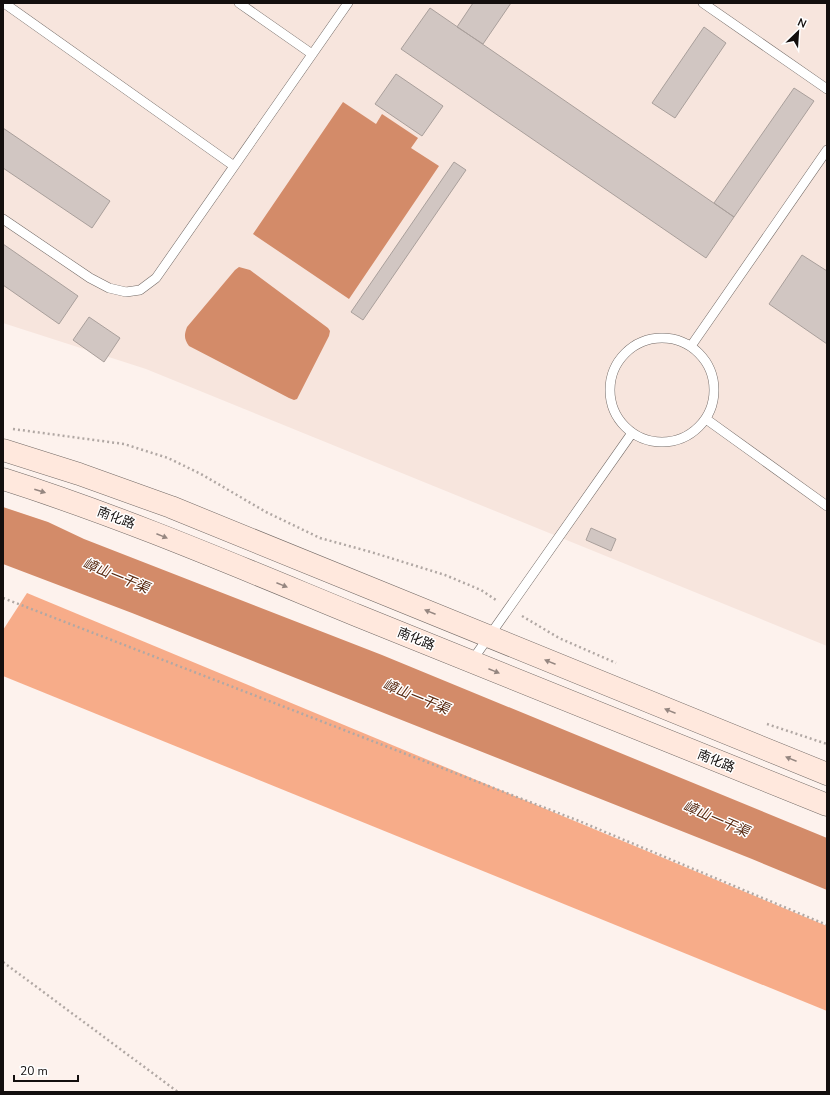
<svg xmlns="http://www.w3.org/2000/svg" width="830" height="1095" font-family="'Nunito Sans','Noto Sans SC',sans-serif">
<rect width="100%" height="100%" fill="#fdf2ed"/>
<path fill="#f7e5dd" d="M3,3H827V646L146,369L3,323Z"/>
<path fill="#f7ac89" d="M27,593L827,926V1011L3,676V630Z"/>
<path fill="#d38b69" d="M343,102L376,124L382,114L418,138L411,148L439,166L349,299L253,234Z
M239,267L250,270L328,328L330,331L329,336L297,399L294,400L289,398L189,346C184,339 184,335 187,327L235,270Z
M3,507L48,522L84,539L382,655L827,838V890L752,859L132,613L3,564Z"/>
<path fill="#d1c6c2" stroke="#a99f9b" d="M473,3H511L483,44L457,27Z
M430,8L734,217L706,258L401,49Z
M704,27L726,43L675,118L652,103Z
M396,74L443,106L422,136L375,104Z
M794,88L814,101L734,217L714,203Z
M3,128L110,201L92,228L3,168Z
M454,162L466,170L363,320L351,312Z
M3,244L78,296L59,324L3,285Z
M802,255L827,271V344L769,304Z
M89,317L120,338L104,362L73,340Z
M591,528L616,539L611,551L586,540Z"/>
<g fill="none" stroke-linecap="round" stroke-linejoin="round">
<g stroke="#736a66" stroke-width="10">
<path id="lane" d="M4,3L234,166
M239,3L312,54
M703,3L827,89
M3,219L90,278L109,288L126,292L140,290L156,278L348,3
M610 390a52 52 0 1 1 104 0a52 52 0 1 1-104 0Z
M691,346L827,150
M706,419L827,506
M471,662L632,433"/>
</g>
<g stroke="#736a66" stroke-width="23">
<path id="secondary" d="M3,450L79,474L171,507L827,774
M3,479C123,517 239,567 356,615C513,679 670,742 827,805"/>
</g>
<path stroke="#b1a8a4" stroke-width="2.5" stroke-dasharray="2 3" stroke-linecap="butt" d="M13,429L124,444L168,458L201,474L266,512L320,538L371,552L445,575L481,590L496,600
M3,598L579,821L827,925
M522,616L559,638L616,663
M767,724L827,744
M3,962L178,1092"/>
<use href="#lane" stroke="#fff" stroke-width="9"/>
<use href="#secondary" stroke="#ffe8dd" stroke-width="22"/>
</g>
<defs><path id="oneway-solid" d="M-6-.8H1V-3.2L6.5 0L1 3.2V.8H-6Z"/></defs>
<g fill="#958680">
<use href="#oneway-solid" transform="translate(40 491) rotate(18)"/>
<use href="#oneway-solid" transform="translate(162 536) rotate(22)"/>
<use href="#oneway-solid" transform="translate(282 585) rotate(22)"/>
<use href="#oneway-solid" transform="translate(430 612) rotate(-158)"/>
<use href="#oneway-solid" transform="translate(550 662) rotate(-158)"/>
<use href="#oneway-solid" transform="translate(494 671) rotate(22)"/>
<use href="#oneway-solid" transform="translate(670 711) rotate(-158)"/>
<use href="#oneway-solid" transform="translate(791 759) rotate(-158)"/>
</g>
<g text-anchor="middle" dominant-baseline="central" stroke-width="3" stroke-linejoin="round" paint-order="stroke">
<g font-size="13" fill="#130f0e" stroke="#fff">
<text transform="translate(116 518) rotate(21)">南化路</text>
<text transform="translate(416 639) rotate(22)">南化路</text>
<text transform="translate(716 761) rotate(22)">南化路</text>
</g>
<g font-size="14" font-style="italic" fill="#54250c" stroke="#fff">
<text transform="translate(116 576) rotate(22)">嶂山一干渠</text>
<text transform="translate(416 697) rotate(22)">嶂山一干渠</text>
<text transform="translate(716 819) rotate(23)">嶂山一干渠</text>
</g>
</g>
<rect width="830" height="1095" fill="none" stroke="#130f0e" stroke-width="8"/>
<g transform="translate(798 32) rotate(25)" stroke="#ffffff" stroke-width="3" paint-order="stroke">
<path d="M0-3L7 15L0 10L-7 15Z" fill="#130f0e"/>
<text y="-6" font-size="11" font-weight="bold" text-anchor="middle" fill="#130f0e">N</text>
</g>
<path d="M14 1075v6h64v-6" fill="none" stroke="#130f0e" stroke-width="2"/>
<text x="20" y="1075" font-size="12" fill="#130f0e" stroke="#ffffff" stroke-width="3" paint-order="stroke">20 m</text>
</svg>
